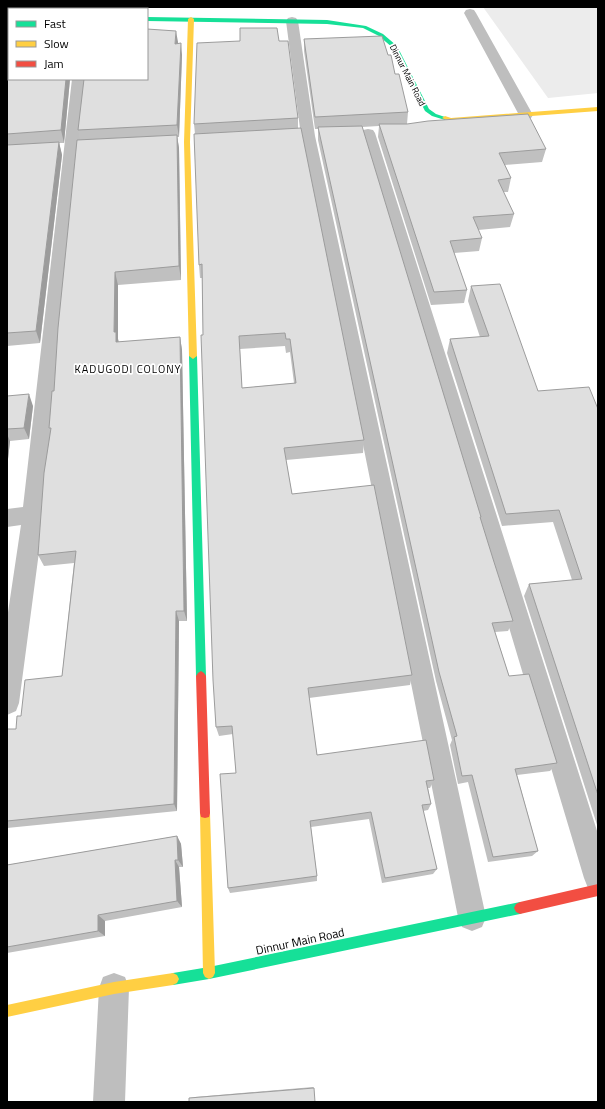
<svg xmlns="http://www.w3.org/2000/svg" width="605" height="1109" font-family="'Titillium Web',sans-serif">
<rect width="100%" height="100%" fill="#fff"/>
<path fill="#ececec" d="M483,7H598V93L548,98Z"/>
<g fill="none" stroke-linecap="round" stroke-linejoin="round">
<path fill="#bebebe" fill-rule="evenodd" d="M470,9L474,10L476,13L533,115L531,118L526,119L521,118L519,115L464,13L466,10Z
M292,17L296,18L298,21L315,136L486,917L482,927L472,931L462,927L458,917L301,136L286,21L288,18Z
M72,79H86L44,514L19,703L16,711L7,715V619L21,525L7,527V509L23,507Z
M368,129L373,130L375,133L598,834V892L588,888L584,878L361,133L363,130Z
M114,973L125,977L129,988L125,1102H93L99,988L103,977Z"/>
<path fill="#16e098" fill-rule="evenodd" d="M7,15H9V19H7Z
M147,17L327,20L366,26L383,34L397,46L429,109L436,114L448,118L445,120L432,116L425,111L393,48L379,36L363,28L327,24L147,21Z
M193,353L197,356L206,676L204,679L201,681L198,679L196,676L189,356Z
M520,902L524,904L526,908L524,912L520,914L209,979L173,985L169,983L167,979L169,975L173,973L209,967Z"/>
<path fill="#ffcf43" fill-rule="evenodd" d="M191,17L194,19L190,142L197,356L193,359L189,356L184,142L188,19Z
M598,107V111L451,122L442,118L445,116L451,118Z
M205,808L209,809L210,813L215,973L213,977L209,979L205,977L203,973L200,813L201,809Z
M173,973L177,975L179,979L177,983L173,985L114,994L7,1017V1005L114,982Z"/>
<path fill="#f24e42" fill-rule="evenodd" d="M201,671L204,673L206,676L210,813L209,817L205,818L201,817L200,813L196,676L198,673Z
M598,884V896L520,914L516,912L514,908L516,904L520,902Z"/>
</g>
<path fill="#c0c0c0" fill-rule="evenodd" d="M7,34L70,79L64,143H59L62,155L40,343L7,346Z
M304,39L388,55L395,74L408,112L407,124L546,149L542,162L505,165L511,178L508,192H503L514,214L510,227L478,230L482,238L479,251L454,253L467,290L464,303L431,305L378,137L379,126L362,127L481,517V519L494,562L513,621L508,631L495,632L509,676L557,763L550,771L517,775L538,851L532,856L488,862L468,782L458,784L450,745L452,740L436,681L318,140V129H315L304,51Z
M279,41L298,118V128L364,440L363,453L286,460L292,494L412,675L410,685L309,698L317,755L434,780L430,788H428L431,804L428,810L423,811L437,869L433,874L382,883L369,819L311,827L317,876V881L230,893L228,888L236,773L233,734L219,736L216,727L203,335L202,278H200L199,265L195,134L194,124ZM285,346L286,353L290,352L294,383L242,388L240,349Z
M178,43L182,55L179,137H177L179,148L181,280L118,285V339L119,342L180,337L182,350L187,621H179L177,811L7,828V729H16L21,716L62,676L74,563L44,566L38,555L51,433L49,428L54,391L80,140L78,130Z
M471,286L538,391L598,409V828L524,596L529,584L572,580L553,522L502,526L447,353L450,339L480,337L468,301Z
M7,396L33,406L29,439L10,441L7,468Z
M177,836L181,844L183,867H179L182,907L105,921V936L7,953V865Z
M313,1087L314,1088L189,1098L195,1097Z"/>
<path fill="#9c9c9c" d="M176,31L178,42L177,55L175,44Z
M181,43L182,55L179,137L177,125Z
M66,79H70L64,143L61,130Z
M177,135L179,148L181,280L179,266Z
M59,142L62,155L40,343L36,331Z
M115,272L118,285V339L119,345L116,342L114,332Z
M180,337L182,350L187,621L184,611Z
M29,394L33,406L29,439L24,428Z
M7,434L10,441L7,468Z
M176,611L179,621L177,811L174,804Z
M177,836L181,844L183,867L178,860Z
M175,860L179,867L182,907L177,901Z
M98,915L105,921V936L98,931Z"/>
<path fill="#dfdfdf" stroke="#9c9c9c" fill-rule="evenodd" d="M240,28H277L279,41H288L298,118L194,124L197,43L240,41Z
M147,29L176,31L175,44L181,43L177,125L78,130L84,79H147Z
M7,34H9V79H66L61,130L7,134Z
M382,36L388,55H391L395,74H399L408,112L315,117L304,39Z
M528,114L546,149L499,153L511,178L498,180L514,214L473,217L482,238L450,241L467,290L434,292L379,124H407L428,121Z
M362,126L481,517H480L494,562L513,621L492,623L509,676L529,674L557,763L515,769L538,851L493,857L472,775L462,776L454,737L457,736L439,672L318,127Z
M301,128L364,440L284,448L292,494L374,485L412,675L308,688L317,755L426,740L434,780L426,781L431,804L422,805L437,869L385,878L371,812L310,821L317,876L228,888L220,774L236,773L232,726L216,727L213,680L201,335H203L202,264L199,265L194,134ZM285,333L286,339H290L296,383L242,388L239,336Z
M177,135L179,266L115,272L114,332H116V342L180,337L184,611H176L174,804L7,821V729H16L17,716H21L25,680L62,676L76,551L38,555L44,473L51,428H49L52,391H54L58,328L77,140Z
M59,142L36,331L7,333V145Z
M500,284L538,391L589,387L598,409V795L529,584L582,579L559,510L506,514L450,339L489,336L471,286Z
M29,394L24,428L7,429V396Z
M177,836L178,860H175L177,901L98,915V931L7,947V865Z
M314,1088L315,1102H189V1098Z"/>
<g text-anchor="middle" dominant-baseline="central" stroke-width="3.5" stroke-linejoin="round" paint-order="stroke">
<g font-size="9" fill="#000" stroke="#fff">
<text transform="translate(408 75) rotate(63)">Dinnur Main Road</text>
</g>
<g font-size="11" letter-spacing="1" fill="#000" stroke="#fff">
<text x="128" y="369">KADUGODI COLONY</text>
</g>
<g font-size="12" fill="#000" stroke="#fff">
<text transform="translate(300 941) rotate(-12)">Dinnur Main Road</text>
</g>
</g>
<rect width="605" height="1109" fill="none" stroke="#000000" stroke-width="16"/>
<rect x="8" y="8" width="140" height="72" fill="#ffffff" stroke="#999999"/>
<rect x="16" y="21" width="20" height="6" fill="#16e098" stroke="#999999"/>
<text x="44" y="28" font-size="12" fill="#000000">Fast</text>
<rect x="16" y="41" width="20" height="6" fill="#ffcf43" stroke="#999999"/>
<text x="44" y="48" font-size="12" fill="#000000">Slow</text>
<rect x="16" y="61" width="20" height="6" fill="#f24e42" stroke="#999999"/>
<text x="44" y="68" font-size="12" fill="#000000">Jam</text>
</svg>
